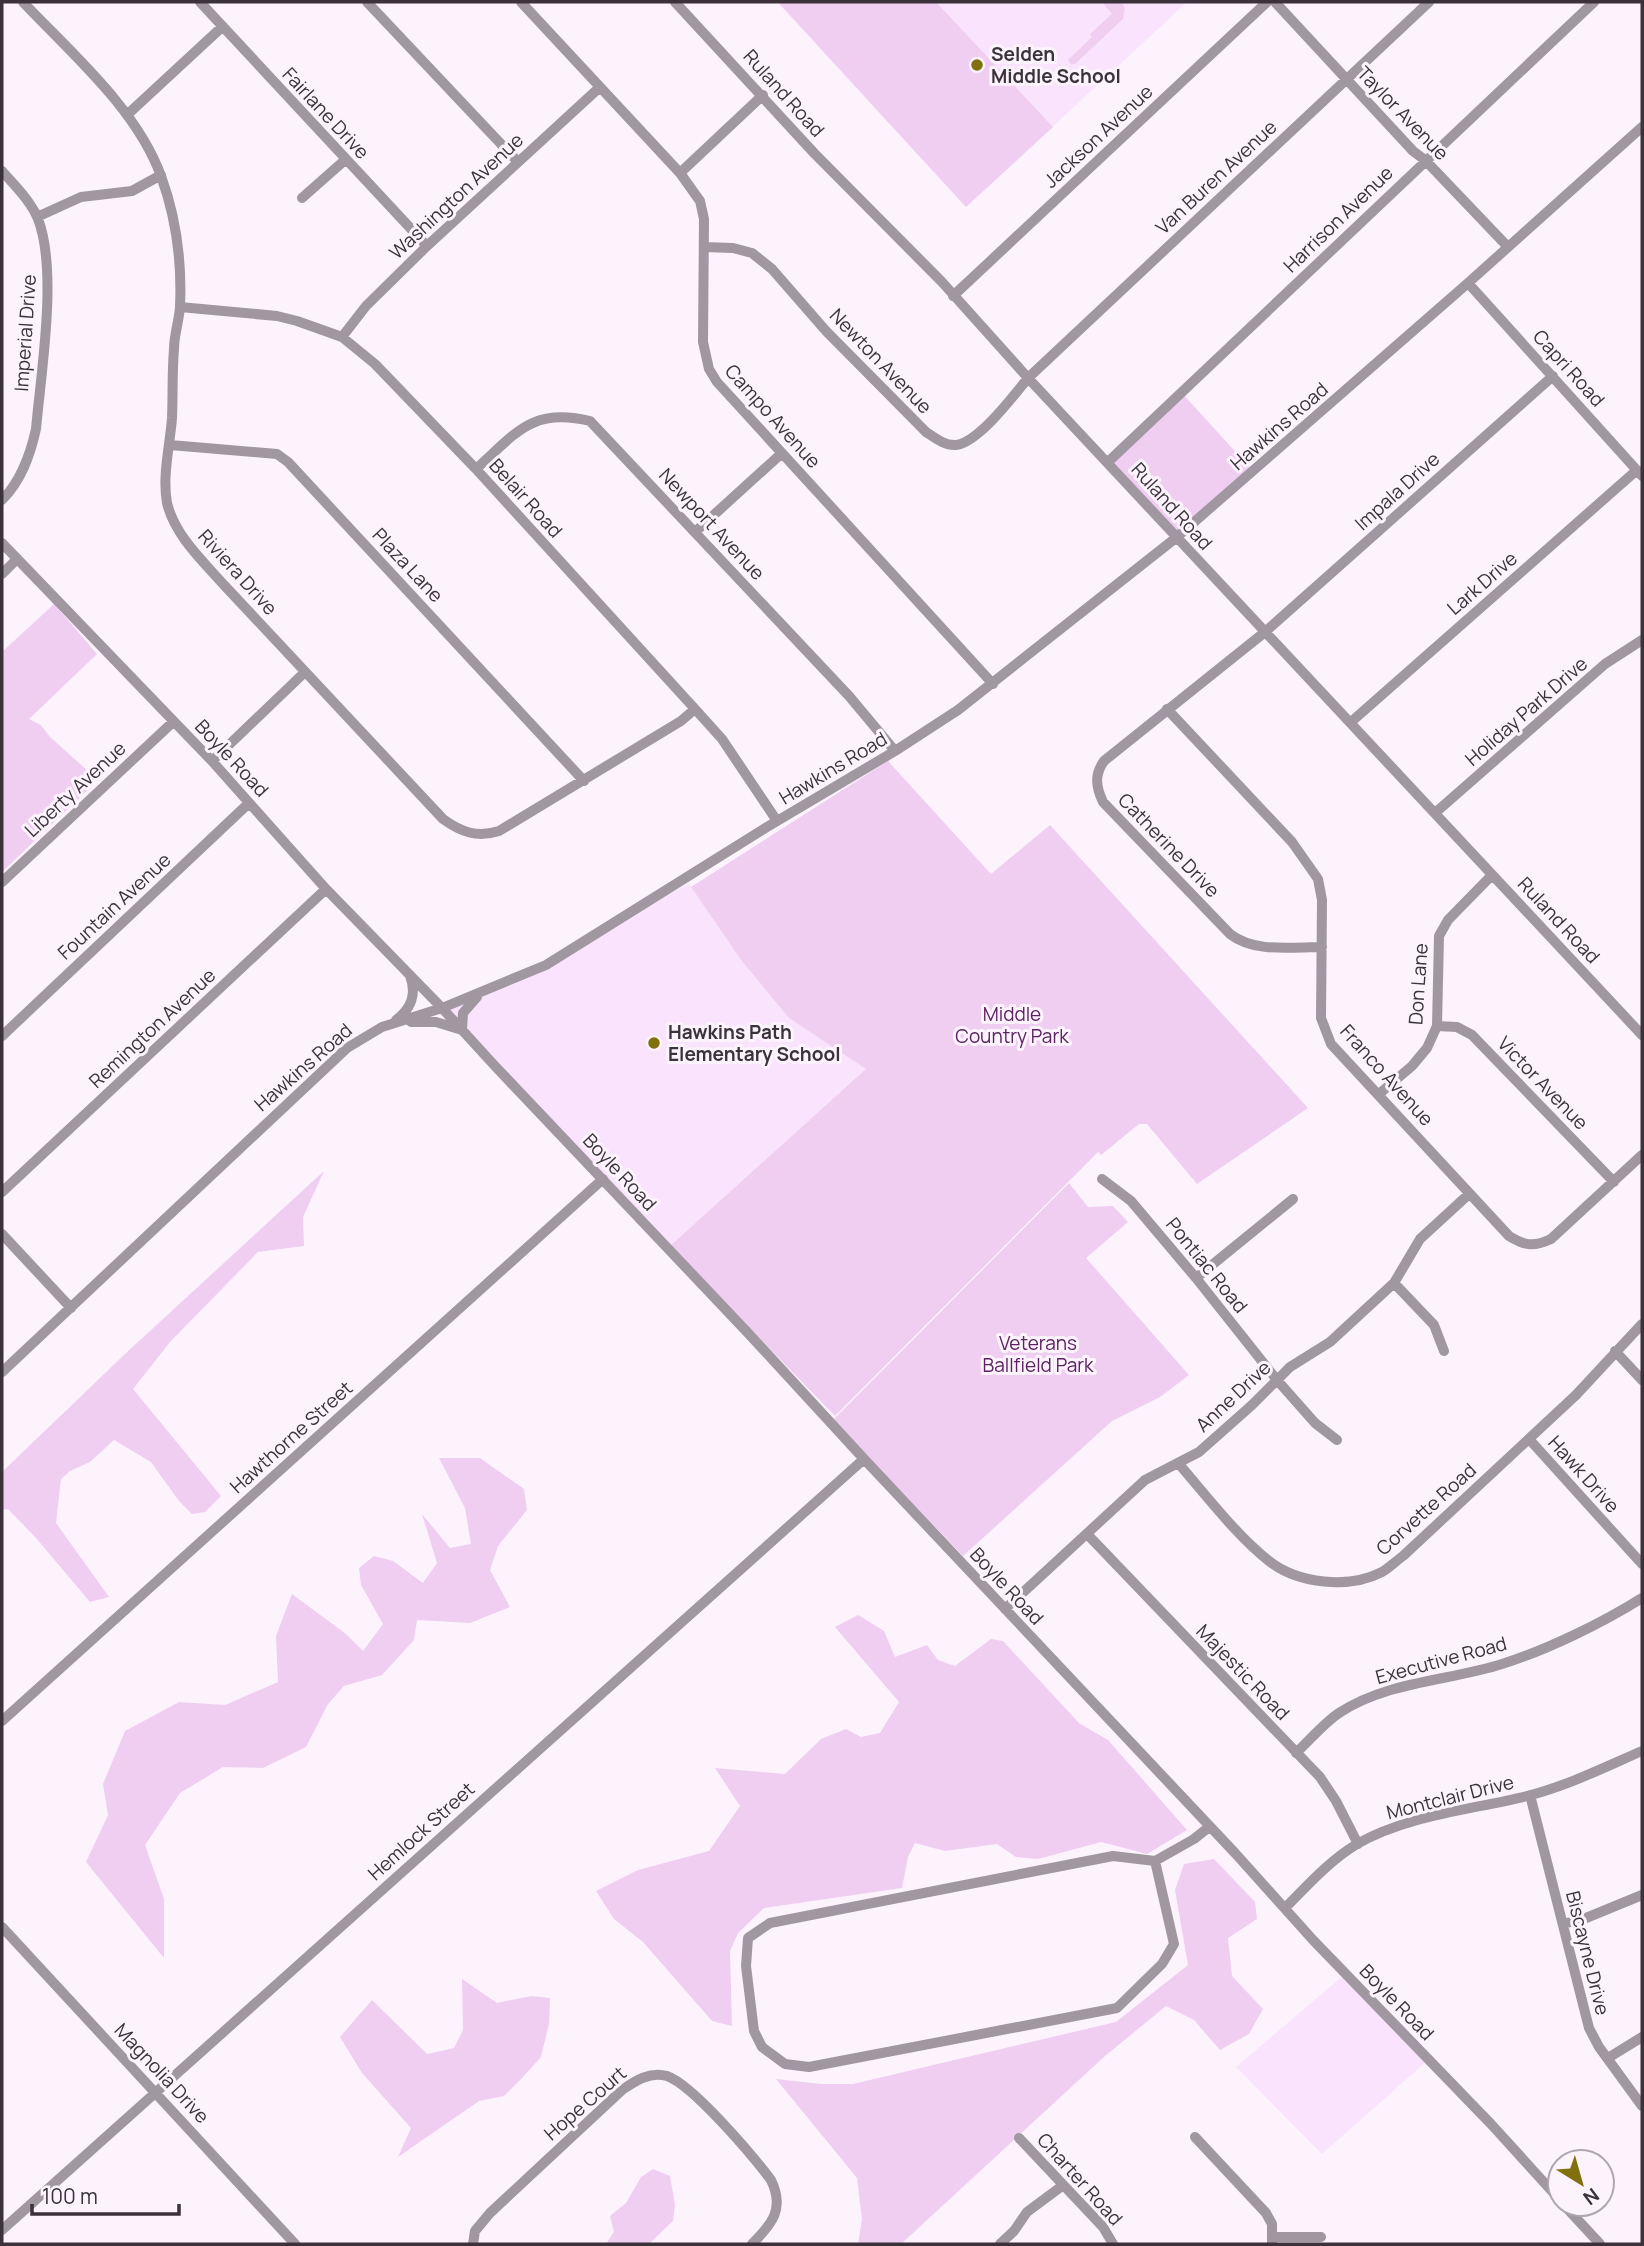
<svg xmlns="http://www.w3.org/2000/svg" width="1644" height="2246" font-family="Manrope,sans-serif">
<rect width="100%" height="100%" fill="#fcf3fd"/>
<path fill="#fae3fc" d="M777,2H1187L966,207Z
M689,884L741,960L789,1018L867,1069L670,1246L449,1011Z
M1345,1974L1428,2060L1322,2154L1236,2067Z"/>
<path fill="#f0cef2" d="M778,2H936L1053,127L966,207Z
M1104,2H1121L1125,8L1123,19L1075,64H1071L1068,60L1092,37L1090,34L1112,14L1103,3Z
M1181,392L1253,471L1177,537L1108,462Z
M54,604L97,654L29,719L41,725L50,737L97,779L89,783L92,786L2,872V652Z
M888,761L991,874L1050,825L1308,1108L1197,1184L1147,1124H1139L1101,1155L1098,1152L835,1416L670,1246L866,1069L789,1018L741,960L691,887Z
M324,1171L303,1217L304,1246L258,1252L170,1342L133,1389L221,1496L205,1512L192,1514L179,1501L151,1462L114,1440L90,1462L70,1471L61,1479L56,1523L109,1597L90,1602L36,1538L8,1509L2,1510V1472L126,1353Z
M1069,1183L1088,1207L1113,1206L1128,1222L1086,1258L1189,1375L1160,1397L1112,1421L963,1556L833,1420Z
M439,1458H480L524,1489L527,1510L498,1546L490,1570L510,1607L470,1623L417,1620L414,1640L382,1675L344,1686L328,1704L306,1747L263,1768L223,1767L180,1793L145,1845L164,1899V1958L86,1862L108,1815L103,1784L125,1731L179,1702L225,1705L278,1682L276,1636L292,1594L346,1634L363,1651L383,1624L361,1585L359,1568L374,1556L393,1561L423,1583L437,1563L422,1514L450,1548L471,1544L465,1508Z
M858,1615L884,1631L895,1657L927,1645L938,1660L955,1666L991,1639L1003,1641L1079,1723L1108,1740L1187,1830L1147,1854L1101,1842L1038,1859L1016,1857L997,1844L945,1851L915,1843L908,1857L902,1888L764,1908L738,1933L730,1951L732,2026L712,2021L643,1942L614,1919L596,1891L638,1870L709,1851L740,1806L715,1768L785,1774L821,1739L846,1729L861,1737L880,1733L899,1702L835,1627Z
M1214,1859L1255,1902L1257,1919L1228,1938L1232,1976L1263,2009L1249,2034L1220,2050L1194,2020L1166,2006L1105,2056L901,2244H858L862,2219L857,2178L776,2079L821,2084H853L1116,2022L1188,1965L1175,1890L1184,1864Z
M462,1979L497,2003L531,1996L550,1998L549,2024L541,2057L522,2078L504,2096L479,2101L398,2157L411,2128L362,2073L340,2037L372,2000L427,2054L454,2048L463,2030Z
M653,2169L670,2176L675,2205L673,2221L649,2244H606L614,2232L610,2216L626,2203L641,2177Z"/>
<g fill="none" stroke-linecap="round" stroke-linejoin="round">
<path stroke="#a197a1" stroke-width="10" d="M23,2C71,53 137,109 161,176C176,217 182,263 180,307C179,321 174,335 174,349C172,372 173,395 172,418C170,445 162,476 167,503C175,536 203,561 224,585L443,819C461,832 477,838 499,831L681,721L695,709
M200,2L427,246
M367,2L518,162
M521,2L680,173L700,201L704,219L703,342L709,369L717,382L993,684
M675,2L814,153L942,282L1028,378L1642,1035
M1275,2L1413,151L1425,160L1508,247
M128,114L222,27
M2,171C14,185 31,201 38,219C58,271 41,372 36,429C30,456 21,481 2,500
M680,173L763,95
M302,198L345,160
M37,217L81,197L132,191L161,175
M704,247L733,248L752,253L772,269L826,331L926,432C935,438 945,446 956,445C979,442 1014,395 1028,378L1429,2
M1468,283L1642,476
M953,296L1267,2
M180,307L277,316L297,321L342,337L375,364L476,469L695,709L722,739L777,821
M342,337L366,306L427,246L600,87
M170,445L277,454L288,462L584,781
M1108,462L1594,2
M476,469C516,433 532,407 590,421L849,696L895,751
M695,532L782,453
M2,543L212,761L326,889L442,1008L494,1065L748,1333L864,1459L1235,1853L1313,1940L1491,2124L1560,2200
M2,574L17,559
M1167,709L1292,842L1318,879L1322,900L1321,1018L1331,1044L1509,1236C1525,1246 1534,1247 1551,1239L1642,1155
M1351,722L1637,470
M212,761L305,672
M1435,813L1605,664L1642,640
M2,882L173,722
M1322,947C1292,947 1254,953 1230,934L1103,802C1096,787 1094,775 1104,761L1265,632L1553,376
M396,1020C411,1009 417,994 410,976
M411,1022H436L462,1030L463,1013L477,997
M1437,1026L1457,1027L1472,1035L1614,1182
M2,1036L249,803
M1379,1094L1412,1066L1427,1048L1437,1026L1439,936L1448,920L1492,875
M1102,1179L1131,1201L1196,1278L1277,1380L1315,1423L1337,1440
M2,1192L326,889
M2,1234L71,1308
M1196,1278L1293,1199
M1394,1283L1434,1325L1444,1351
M1615,1351L1642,1380
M2,1372L347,1048L382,1027L442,1008L546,965L767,827L895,751L958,710L1177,537L1468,283L1642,127
M1529,1439L1642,1564
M1178,1463C1206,1495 1236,1535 1269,1561C1298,1584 1349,1589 1382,1572C1389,1568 1396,1561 1403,1556L1576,1395L1642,1324
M1087,1534L1320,1777L1336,1801L1358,1844
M1005,1609L1145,1480L1199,1452L1252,1405L1290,1367L1330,1342L1394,1283L1420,1239L1469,1194
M2,1721L603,1179
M1296,1753C1310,1740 1324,1723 1339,1713C1388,1681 1449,1681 1502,1664C1547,1650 1602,1623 1642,1598
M1530,1795L1589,2028L1599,2047L1642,2106
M1155,1861L1174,1944L1162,1964L1117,2008L809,2067L785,2064L762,2047L754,2031L746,1966L748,1938L770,1923L1113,1856L1155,1861L1194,1839L1209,1827
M1285,1908C1308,1885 1329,1861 1357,1844C1408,1815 1471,1810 1527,1796C1567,1786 1605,1767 1642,1751
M1563,1924L1586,1918L1642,1895
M2,1927L295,2244
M1608,2058L1642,2037
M1195,2137L1266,2213L1272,2224V2244
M1019,2138L1103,2227L1113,2244
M1563,2204L1600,2244
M2,2230L864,1459
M1273,2237H1321
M473,2244L475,2231L490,2213L622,2090C635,2081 650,2071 667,2076C693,2085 753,2156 771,2180C785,2209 772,2224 752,2244
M1000,2244L1014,2231L1027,2212L1062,2186"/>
</g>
<g fill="#81700e" stroke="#fcf3fd" stroke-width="2.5">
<circle cx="977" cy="65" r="7"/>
<circle cx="654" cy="1043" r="7"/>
</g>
<g text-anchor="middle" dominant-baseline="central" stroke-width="6" stroke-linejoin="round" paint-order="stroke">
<g font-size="19" font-weight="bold" fill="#3b323b" stroke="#fcf3fd" text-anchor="start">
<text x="991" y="54">Selden<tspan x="991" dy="22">Middle School</tspan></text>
<text x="668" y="1032">Hawkins Path<tspan x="668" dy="22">Elementary School</tspan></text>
</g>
<g font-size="19" fill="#3b323b" stroke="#fcf3fd">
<text transform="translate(784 93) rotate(48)">Ruland Road</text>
<text transform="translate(326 113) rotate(47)">Fairlane Drive</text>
<text transform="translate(1403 113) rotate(46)">Taylor Avenue</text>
<text transform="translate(1098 136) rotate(-43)">Jackson Avenue</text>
<text transform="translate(1216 177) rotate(-43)">Van Buren Avenue</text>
<text transform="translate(456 196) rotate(-43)">Washington Avenue</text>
<text transform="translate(1338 219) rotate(-44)">Harrison Avenue</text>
<text transform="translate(25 333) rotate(-86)">Imperial Drive</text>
<text transform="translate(881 361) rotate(46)">Newton Avenue</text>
<text transform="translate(1569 368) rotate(48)">Capri Road</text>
<text transform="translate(773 416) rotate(48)">Campo Avenue</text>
<text transform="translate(1279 426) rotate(-41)">Hawkins Road</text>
<text transform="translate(1397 491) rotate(-42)">Impala Drive</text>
<text transform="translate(526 498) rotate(48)">Belair Road</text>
<text transform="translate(1172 506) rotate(48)">Ruland Road</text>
<text transform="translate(712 524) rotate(47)">Newport Avenue</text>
<text transform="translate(408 565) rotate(47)">Plaza Lane</text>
<text transform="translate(238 572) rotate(48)">Riviera Drive</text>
<text transform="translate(1482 583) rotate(-41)">Lark Drive</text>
<text transform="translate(1526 711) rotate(-41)">Holiday Park Drive</text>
<text transform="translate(232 758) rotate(47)">Boyle Road</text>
<text transform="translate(833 768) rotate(-31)">Hawkins Road</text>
<text transform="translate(75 789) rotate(-43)">Liberty Avenue</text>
<text transform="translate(1169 845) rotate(46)">Catherine Drive</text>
<text transform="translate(114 906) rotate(-43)">Fountain Avenue</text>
<text transform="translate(1559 920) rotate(47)">Ruland Road</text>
<text transform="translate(1418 984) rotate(-86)">Don Lane</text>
<text transform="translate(152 1028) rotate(-43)">Remington Avenue</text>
<text transform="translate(303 1067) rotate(-41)">Hawkins Road</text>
<text transform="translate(1387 1075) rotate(48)">Franco Avenue</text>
<text transform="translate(1543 1083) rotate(46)">Victor Avenue</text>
<text transform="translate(620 1172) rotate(47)">Boyle Road</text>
<text transform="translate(1207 1265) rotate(51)">Pontiac Road</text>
<text transform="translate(1233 1396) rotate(-43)">Anne Drive</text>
<text transform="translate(291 1437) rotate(-42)">Hawthorne Street</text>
<text transform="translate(1584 1474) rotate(48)">Hawk Drive</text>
<text transform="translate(1426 1509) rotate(-42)">Corvette Road</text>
<text transform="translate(1007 1586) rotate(47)">Boyle Road</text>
<text transform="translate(1441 1660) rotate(-15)">Executive Road</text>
<text transform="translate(1243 1672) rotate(46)">Majestic Road</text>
<text transform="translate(1450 1797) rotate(-14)">Montclair Drive</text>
<text transform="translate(421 1831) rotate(-42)">Hemlock Street</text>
<text transform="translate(1588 1953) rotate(76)">Biscayne Drive</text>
<text transform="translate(1397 2002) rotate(46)">Boyle Road</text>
<text transform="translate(162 2073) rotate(47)">Magnolia Drive</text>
<text transform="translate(585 2103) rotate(-41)">Hope Court</text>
<text transform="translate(1080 2179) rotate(48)">Charter Road</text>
</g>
<g font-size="19" fill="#5c2362" stroke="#fcf3fd">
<text x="1012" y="1014">Middle<tspan x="1012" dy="22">Country Park</tspan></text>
<text x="1038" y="1343">Veterans<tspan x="1038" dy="22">Ballfield Park</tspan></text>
</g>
</g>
<rect width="1644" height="2246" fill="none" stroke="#3b323b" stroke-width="7"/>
<g transform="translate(1581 2183) rotate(143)"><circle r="33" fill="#fcf3fd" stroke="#afa6af" stroke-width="2"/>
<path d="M0-5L12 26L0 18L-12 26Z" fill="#81700e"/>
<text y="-10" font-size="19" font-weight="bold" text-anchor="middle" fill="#3b323b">N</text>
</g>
<path d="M32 2204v10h147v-10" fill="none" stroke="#3b323b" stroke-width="3.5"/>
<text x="42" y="2204" font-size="21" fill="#3b323b" stroke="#fcf3fd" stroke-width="5" paint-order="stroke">100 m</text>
</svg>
